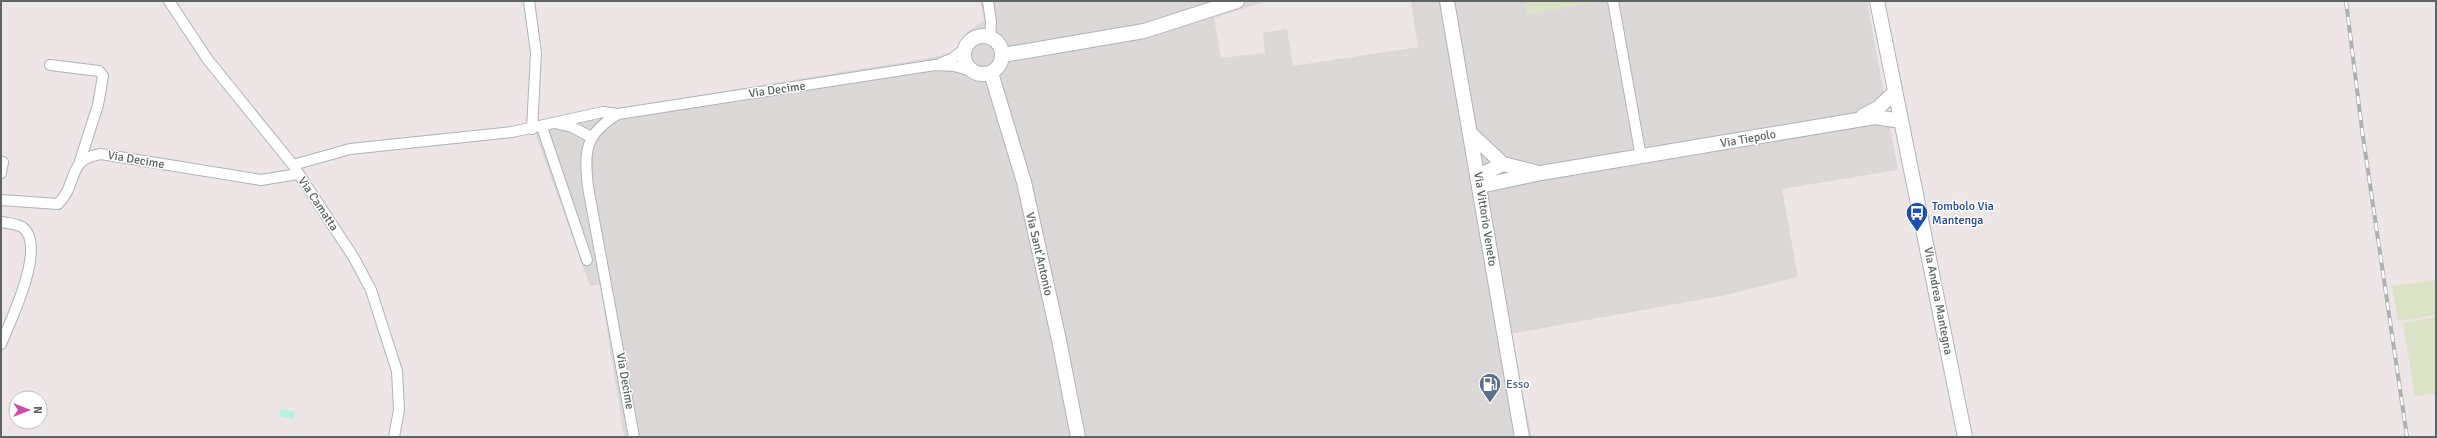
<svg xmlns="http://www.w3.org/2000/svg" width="2437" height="438" font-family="Signika,sans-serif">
<rect width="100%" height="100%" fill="#eee6e6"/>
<path fill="#ddd8d8" d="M980,1H1267L1214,18L1221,58L1265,53L1263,33L1287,29L1293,66L1418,47L1411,1H1867L1898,170L1782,189L1798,277L1726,295L1510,334L1532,437H624L600,285L590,286L536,136V125L596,112L947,55L955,50L965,34L984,20Z"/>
<path fill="#dbe2c6" d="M1524,1H1596V2L1527,15Z
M2436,280V315L2398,321L2392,286Z
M2436,317V393L2415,396L2403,323Z"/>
<path fill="#b0f4dd" d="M281,409L295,412L294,419L279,416Z"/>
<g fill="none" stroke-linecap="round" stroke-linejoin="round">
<g stroke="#aeb4b3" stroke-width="12">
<path id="street" d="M169,1L208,60L293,165L354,258L371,290L397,371L399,410L394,437
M529,1L536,53L532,129
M988,1L991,22L990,37
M1613,1L1641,157
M941,63L953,58L966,48
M50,65L99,71L103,76L98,105L80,161
M618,114C585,134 584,150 588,187L634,437
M559,124L572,127L591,137
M542,127L587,260
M1,162H3L1,173
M293,165L350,149L512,132L603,112L618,114L935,65L954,66L972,71
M1,200L58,204C79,183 66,159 101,154L261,180L298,174
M1,222C7,223 17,224 22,227C48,245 10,322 1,344"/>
</g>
<g stroke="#aeb4b4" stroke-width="16">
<path id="secondary" d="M1447,1L1522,437
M1877,1L1965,437
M964 55a19 19 0 1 1 38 0a19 19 0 1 1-38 0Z
M1003,55L1144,31L1237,1
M991,73L1024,182L1059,340L1078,437
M1863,116L1878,108L1895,92
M1472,135L1503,164L1535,172
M1478,176L1503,164
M1480,186L1541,173L1875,117L1901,121"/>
</g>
<use href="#street" stroke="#fff" stroke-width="10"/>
<use href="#secondary" stroke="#fff" stroke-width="14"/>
<g stroke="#afb0b0" stroke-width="4">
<path id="rail" d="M2346,1L2362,130L2407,437"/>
</g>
<use href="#rail" stroke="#fff" stroke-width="2.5" stroke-dasharray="8" stroke-linecap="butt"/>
</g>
<defs>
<g id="bus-pin" transform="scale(1.15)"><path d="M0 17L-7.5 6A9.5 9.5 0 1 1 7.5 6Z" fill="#1a4fb4" stroke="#fff"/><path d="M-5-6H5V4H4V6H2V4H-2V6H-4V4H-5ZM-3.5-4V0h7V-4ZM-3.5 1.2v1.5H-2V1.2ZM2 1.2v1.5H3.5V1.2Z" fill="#fff"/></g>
<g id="fuel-pin" transform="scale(1.15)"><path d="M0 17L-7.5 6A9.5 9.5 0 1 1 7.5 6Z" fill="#5c6f8a" stroke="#fff"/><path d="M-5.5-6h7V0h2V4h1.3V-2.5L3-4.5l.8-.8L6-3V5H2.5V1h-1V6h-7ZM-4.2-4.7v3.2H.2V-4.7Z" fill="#fff"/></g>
</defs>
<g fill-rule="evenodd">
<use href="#bus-pin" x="1917" y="213"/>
<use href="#fuel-pin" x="1490" y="384"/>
</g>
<g text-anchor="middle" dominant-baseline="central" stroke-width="3" stroke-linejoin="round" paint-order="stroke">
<g font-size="12" fill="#5d6463" stroke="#fff">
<text transform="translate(777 90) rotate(-8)">Via Decime</text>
<text transform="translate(1748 139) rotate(-10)">Via Tiepolo</text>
<text transform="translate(136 160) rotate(10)">Via Decime</text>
<text transform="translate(318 204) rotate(56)">Via Camatta</text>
<text transform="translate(1485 219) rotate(81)">Via Vittorio Veneto</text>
<text transform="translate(1039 254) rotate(77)">Via Sant'Antonio</text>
<text transform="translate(1938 301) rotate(79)">Via Andrea Mantegna</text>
<text transform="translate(625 381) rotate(80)">Via Decime</text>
</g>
<g font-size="12" fill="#164399" stroke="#fff" text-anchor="start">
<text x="1932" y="206">Tombolo Via<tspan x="1932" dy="14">Mantenga</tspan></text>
</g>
<g font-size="12" fill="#4e5e75" stroke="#fff" text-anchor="start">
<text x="1506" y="384">Esso</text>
</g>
</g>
<rect width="2437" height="438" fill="none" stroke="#5d6463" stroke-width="4"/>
<g transform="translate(28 410) rotate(90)"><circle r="19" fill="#ffffff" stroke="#bec1c1"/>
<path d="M0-3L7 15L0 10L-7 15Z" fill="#d247a7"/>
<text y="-6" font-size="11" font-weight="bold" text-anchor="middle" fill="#5d6463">N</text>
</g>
</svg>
